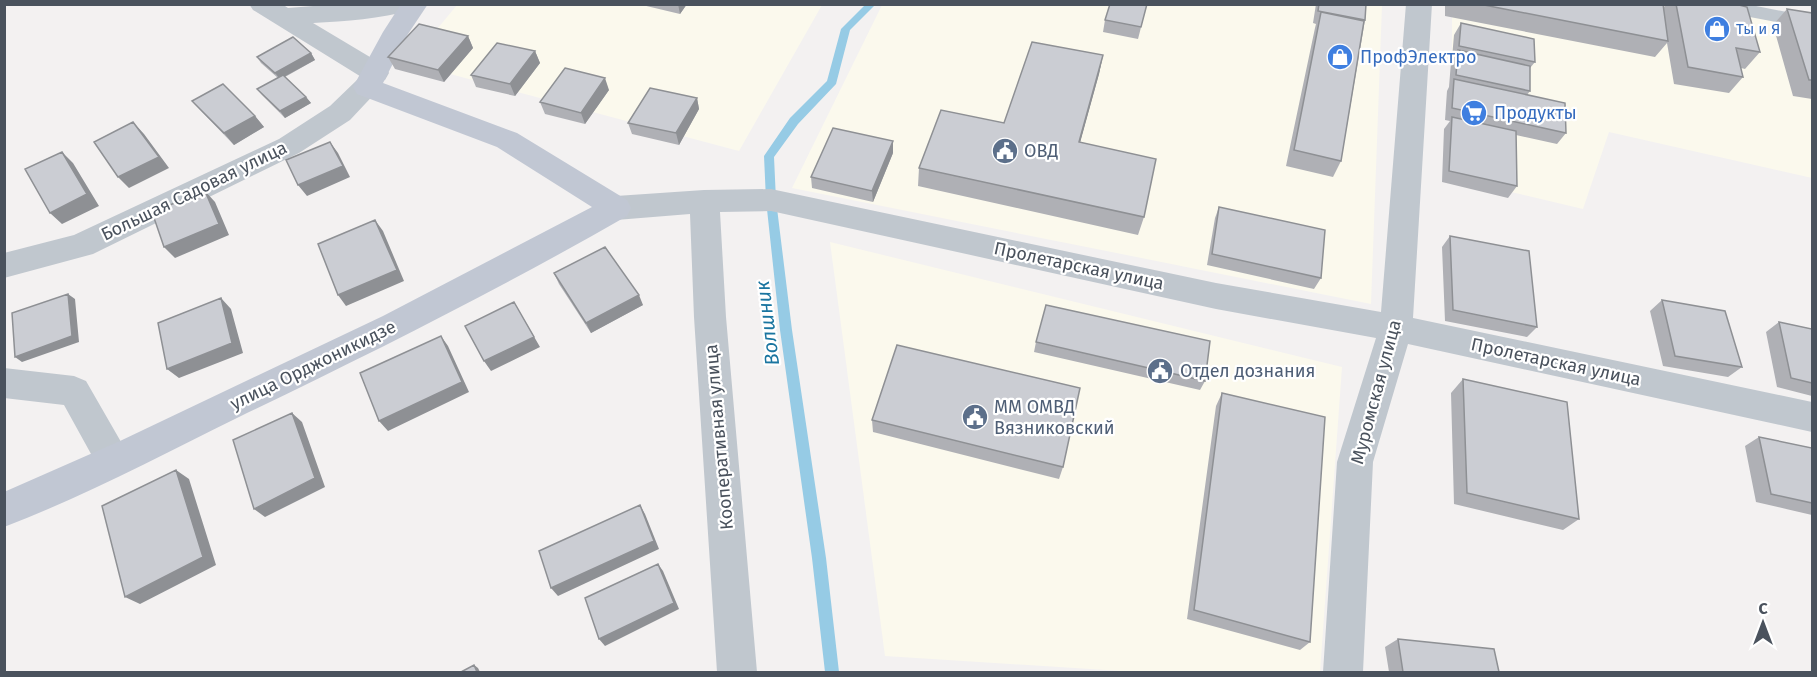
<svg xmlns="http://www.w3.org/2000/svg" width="1817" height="677" font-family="'Fira Sans',sans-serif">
<rect width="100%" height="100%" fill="#f3f1f1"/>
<path fill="#fbf9ed" d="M1726,4L1812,18V178L1609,132L1583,209L1452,178V5Z
M457,5H822L739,151L409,63Z
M882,5H1382L1371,304L792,188Z
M830,242L1342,367L1320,672H1137L885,656Z"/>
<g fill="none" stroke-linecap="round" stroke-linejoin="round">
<path fill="#96cbe5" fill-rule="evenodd" d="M866,4H876L850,30L836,84L798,124L774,157L776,200L792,330L826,558L839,672H825L812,558L780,330L766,200L764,156L790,118L827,81L841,29Z"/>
<path fill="#c0c7ce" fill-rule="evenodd" d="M1705,4H1746L1812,17V29L1713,10L1707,8Z"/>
<path fill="#c0c7ce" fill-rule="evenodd" d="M249,4H282L288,8L338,4H416L412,10C380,19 346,21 313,23L385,66L389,73L385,80L378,82L381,87L350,120L299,153L93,254L4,278V253L74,235L279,139L330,106L357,80L363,78L253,10Z
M1406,4H1432L1413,318L1812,402V432L1408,344L1373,462L1363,672H1323L1337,462L1376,338L1216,309L771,211L720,212L726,317L757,672H717L694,317L690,214L616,220L605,216L601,208L605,200L616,196L704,190L771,189L1216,283L1381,312Z
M4,368L74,376L86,381L132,461L127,472L114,477L101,472L64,405L4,398Z"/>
<path fill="#c1c7d3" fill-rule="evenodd" d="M401,4H428L408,34L383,83L517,133L627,200L631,208L627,216C500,289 370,354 239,417C162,455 85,496 4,527V492L120,441L383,316L592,207L497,147L357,94L353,87L383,32Z"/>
</g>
<path fill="#afb0b5" d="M638,4H687L680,14Z
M1147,4L1138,39L1103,32L1105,20Z
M1316,4H1366L1365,20L1341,161L1333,177L1286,166L1315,28L1316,24L1313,23Z
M1445,4H1663L1664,7L1666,4H1735L1760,52L1745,69L1741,68L1743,77L1729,93L1674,84L1667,43L1655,57L1445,16Z
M1787,9L1812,13V99L1793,96L1773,25Z
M1461,23L1535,62L1530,68V91L1527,95L1566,133L1557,144L1516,135L1517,186L1508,198L1442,182L1444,129L1450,121L1445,120L1447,91L1449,87L1451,62L1453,58H1452L1454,35Z
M468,36L473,48L444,82L395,69L388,57Z
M535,51L540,63L515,96L476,87L471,75Z
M311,53L315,60L285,77L306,97L311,103L285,118L262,95L257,89L278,78L261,63L257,57Z
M1103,55L1099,74L1080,142L1144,217L1138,235L918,186L919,168L1004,123Z
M609,90L585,124L545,114L540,102Z
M697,98L699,109L679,145L632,134L628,123Z
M192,101L255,116L264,127L234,145L202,112Z
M893,153L873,202L812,188L811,177Z
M1219,207L1321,278L1314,289L1207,265L1215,218Z
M1450,236L1537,327L1527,337L1445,321L1442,247Z
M554,273L643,305L591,333L559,284Z
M1662,300L1742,367L1728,377L1663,366L1650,311Z
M1779,322L1812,329V396L1777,387L1766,332Z
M1036,342L1205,381L1200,390L1034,352Z
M1463,379L1579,519L1563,530L1454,504L1451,393Z
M1222,393L1310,642L1300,650L1187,619L1216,406Z
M872,420L1063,467L1059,479L873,432Z
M1759,437L1812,448V515L1756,502L1745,446Z
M1398,639L1499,672H1389L1385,647Z"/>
<path fill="#8e9094" d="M678,4H687L680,14Z
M468,36L473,48L444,82L438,70Z
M535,51L540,63L515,96L510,84Z
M311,53L315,60L280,79L275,73Z
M1103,55L1099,74L1075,161L1079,142Z
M605,78L609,90L585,124L581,113Z
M306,97L311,103L285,118L280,111Z
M697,98L699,109L679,145L676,133Z
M255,116L264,127L234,145L224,133Z
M133,122L144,134L169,168L129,188L118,177Z
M893,141V153L873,202L872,191Z
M330,142L338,153L350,177L307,196L298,185Z
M62,152L73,163L99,206L62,224L50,213Z
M205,191L215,202L229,235L175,258L164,247Z
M375,220L383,231L404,281L346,306L338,295Z
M68,294L75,299L79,342L22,362L15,357Z
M639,295L643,305L591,333L586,323Z
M221,298L231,309L243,353L179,378L167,369Z
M514,302L540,347L491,371L484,361Z
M441,336L448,346L469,392L388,431L379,421Z
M292,413L302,422L325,487L265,517L254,509Z
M176,470L189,479L216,565L140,604L125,597Z
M640,505L645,514L659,549L558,596L551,588Z
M658,564L663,571L679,609L605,646L599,639Z
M474,665L478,668L480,672H477Z"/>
<path fill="#cbcdd3" stroke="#8e9094" stroke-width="1.5" d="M1110,4H1147L1141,27L1105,20Z
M1319,4H1366L1365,20L1318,11Z
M1479,4H1663L1668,41Z
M1676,4H1735L1747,7L1760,52L1736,48L1743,77L1688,67Z
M1787,9L1812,13V80H1809Z
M1321,12L1364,21L1341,161L1294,150Z
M1461,23L1534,39L1535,62L1459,46Z
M419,24L468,36L438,70L388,57Z
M293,37L311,53L275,73L257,57Z
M1032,42L1103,55L1079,142L1156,159L1144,217L919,168L941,110L1004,123Z
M497,43L535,51L510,84L471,75Z
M1458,50L1530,66V91L1456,75Z
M565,68L605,78L581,113L540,102Z
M283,75L306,97L280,111L257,89Z
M1454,79L1565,103L1566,133L1452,108Z
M223,84L255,116L224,133L192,101Z
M650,88L697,98L676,133L628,123Z
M1452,117L1516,131L1517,186L1449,171Z
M133,122L159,157L118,177L94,142Z
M833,128L893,141L872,191L811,177Z
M330,142L343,166L298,185L286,160Z
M62,152L87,194L50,213L25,169Z
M205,191L219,224L164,247L152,212Z
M1219,207L1325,230L1321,278L1212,254Z
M375,220L397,270L338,295L318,244Z
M1450,236L1529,251L1537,327L1453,310Z
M605,247L639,295L586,323L554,273Z
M68,294L72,336L15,357L12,313Z
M221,298L232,343L167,369L158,323Z
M1662,300L1725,311L1742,367L1675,356Z
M514,302L534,337L484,361L465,326Z
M1046,305L1210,341L1205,381L1036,342Z
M1779,322L1812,329V383L1791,378Z
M441,336L462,382L379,421L360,373Z
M897,345L1080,388L1063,467L872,420Z
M1463,379L1567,402L1579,519L1467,493Z
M1222,393L1325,417L1310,642L1194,610Z
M292,413L315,478L254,509L233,440Z
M1759,437L1812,448V503L1771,494Z
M176,470L203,557L125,597L102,506Z
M640,505L654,541L551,588L539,551Z
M658,564L674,603L599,639L585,598Z
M1398,639L1494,649L1499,672H1403Z
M474,665L477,672H461Z"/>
<defs>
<g id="shop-disc" transform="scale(1.35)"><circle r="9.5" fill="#3f7fe0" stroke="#fff"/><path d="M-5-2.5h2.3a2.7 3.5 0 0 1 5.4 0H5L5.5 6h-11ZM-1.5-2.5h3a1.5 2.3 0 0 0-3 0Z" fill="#fff"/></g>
<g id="supermarket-disc" transform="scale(1.35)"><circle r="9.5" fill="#3f7fe0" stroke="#fff"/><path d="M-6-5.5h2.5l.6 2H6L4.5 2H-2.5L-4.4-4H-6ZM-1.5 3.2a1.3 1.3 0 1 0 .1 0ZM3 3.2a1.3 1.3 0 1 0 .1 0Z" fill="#fff"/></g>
<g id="civic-disc" transform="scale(1.35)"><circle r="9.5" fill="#5c6f8a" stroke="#fff"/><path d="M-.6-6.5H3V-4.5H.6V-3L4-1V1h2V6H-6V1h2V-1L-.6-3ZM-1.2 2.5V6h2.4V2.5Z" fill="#fff"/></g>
</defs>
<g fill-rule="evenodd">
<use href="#shop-disc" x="1717" y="29"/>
<use href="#shop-disc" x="1340" y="57"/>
<use href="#supermarket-disc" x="1474" y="113"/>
<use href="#civic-disc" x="1005" y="151"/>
<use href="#civic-disc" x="1160" y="371"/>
<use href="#civic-disc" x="975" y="417"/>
</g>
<g text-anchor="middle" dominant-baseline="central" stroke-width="4.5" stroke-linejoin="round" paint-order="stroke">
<g font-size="15" fill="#366cbe" stroke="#fff" text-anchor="start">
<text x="1736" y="29">Ты и Я</text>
</g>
<g font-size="18" fill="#366cbe" stroke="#fff" text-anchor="start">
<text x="1360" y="57">ПрофЭлектро</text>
<text x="1494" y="113">Продукты</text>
</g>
<g font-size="18" fill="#4e5e75" stroke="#fff" text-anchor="start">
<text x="1024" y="151">ОВД</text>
<text x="1180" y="371">Отдел дознания</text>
<text x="994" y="407">ММ ОМВД<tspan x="994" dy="21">Вязниковский</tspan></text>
</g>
<g font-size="18" fill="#4a525d" stroke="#fff">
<text transform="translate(194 191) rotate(-26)">Большая Садовая улица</text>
<text transform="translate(1079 266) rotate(12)">Пролетарская улица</text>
<text transform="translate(1556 362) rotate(12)">Пролетарская улица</text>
<text transform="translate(313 365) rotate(-26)">улица Орджоникидзе</text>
<text transform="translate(1376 392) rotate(-75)">Муромская улица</text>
<text transform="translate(719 437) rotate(-95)">Кооперативная улица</text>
</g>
<g font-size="20" font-style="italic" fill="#1a75a0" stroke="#fff">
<text transform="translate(767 323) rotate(-97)">Волшник</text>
</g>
</g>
<rect width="1817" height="677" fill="none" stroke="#4a525d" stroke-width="12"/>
<g transform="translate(1763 623)" stroke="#ffffff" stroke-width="4.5" paint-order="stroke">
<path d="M0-4.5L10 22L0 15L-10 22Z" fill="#4a525d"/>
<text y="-9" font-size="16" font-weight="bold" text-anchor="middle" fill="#4a525d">С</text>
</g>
</svg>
